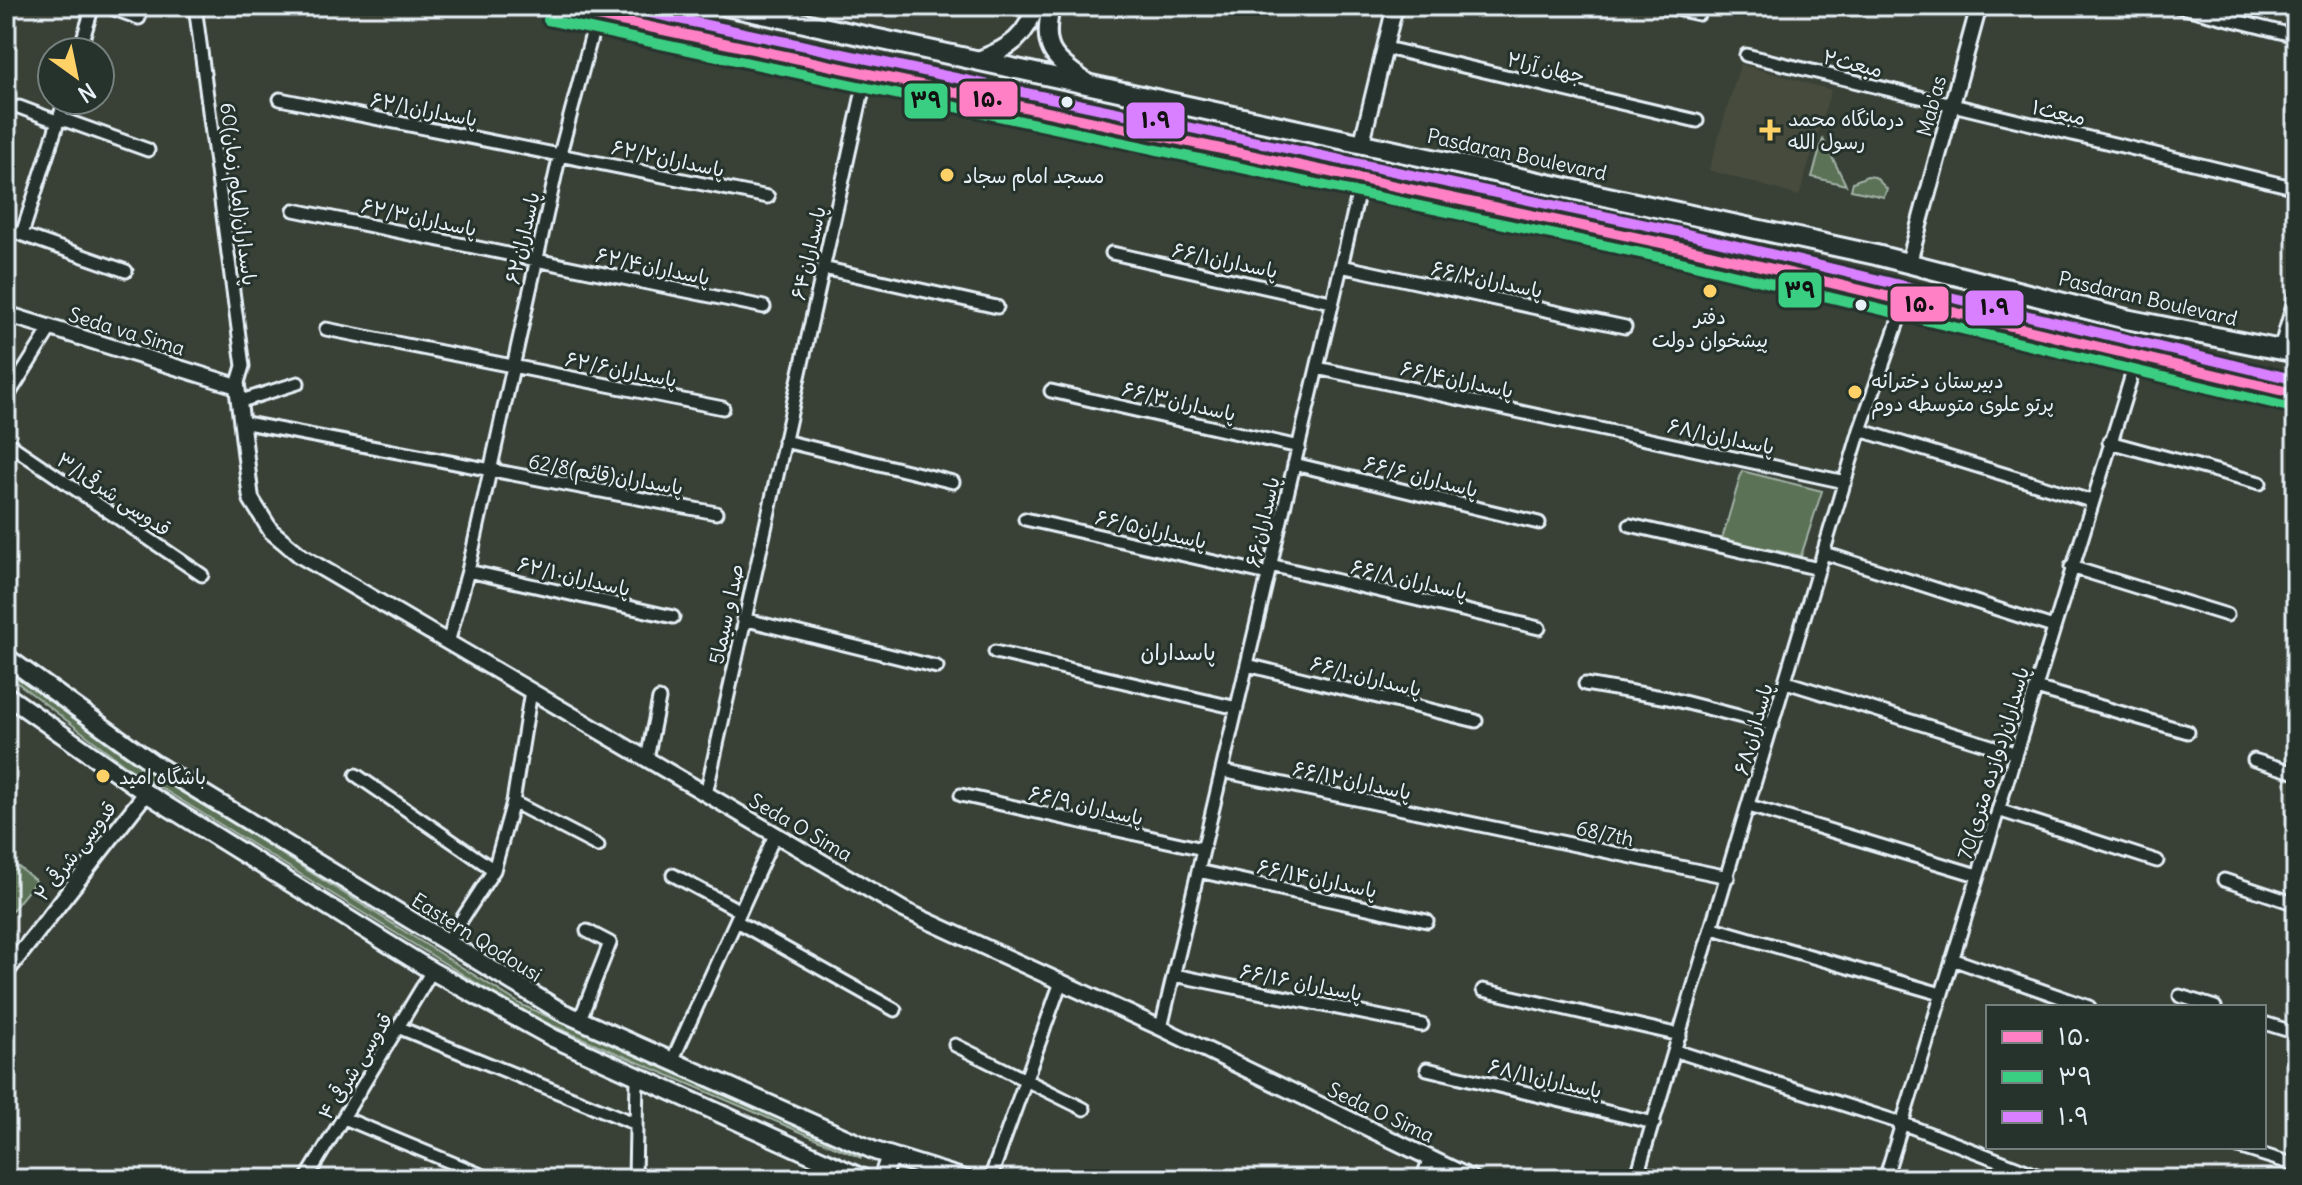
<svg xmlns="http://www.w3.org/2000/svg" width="2302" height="1185" font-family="Delius,'Playpen Sans Arabic',sans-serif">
<rect width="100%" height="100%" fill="#394137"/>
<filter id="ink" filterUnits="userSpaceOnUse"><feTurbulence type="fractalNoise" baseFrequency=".0125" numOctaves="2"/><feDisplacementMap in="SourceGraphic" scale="16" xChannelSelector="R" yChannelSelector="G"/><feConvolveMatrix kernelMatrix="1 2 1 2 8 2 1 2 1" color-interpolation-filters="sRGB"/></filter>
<g filter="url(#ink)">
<path fill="#464b3e" d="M1740,64L1831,90L1799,196L1709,170Z"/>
<path fill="#5c7256" stroke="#a2b2a7" stroke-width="2" d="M1823,139L1846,185L1812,177Z
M1867,176L1875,177L1887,189L1884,197L1851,190L1853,182Z
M1742,471L1822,491L1801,556L1722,539Z
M6,665L119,752L522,1005L726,1096L863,1151L861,1158L528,1015L129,768L6,674Z
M6,857L36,881L6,918Z"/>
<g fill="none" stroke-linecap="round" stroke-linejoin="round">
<g stroke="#e8f1f8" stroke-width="17">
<path id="minor" d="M106,6L139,18
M195,6L243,366L237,386
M1662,6L1699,14
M2177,6L2296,36
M1386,48L1697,121
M79,52L93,6
M1746,55L2296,188
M280,99L768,197
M19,107L59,122
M59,118L148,150
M294,210L764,307
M6,229L126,271
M22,234L65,100
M1112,253L1331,302
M1341,266L1625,327
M823,268L997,307
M326,329L723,408
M2280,349L2296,294
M1317,368L1845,482
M1051,391L1299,447
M6,399L50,329
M241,401L298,383
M241,422L716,513
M1860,430L2091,501
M784,441L953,482
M6,442L202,575
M2109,442L2260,483
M1294,464L1539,523
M1025,519L1268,574
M1630,525L1819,569
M1824,553L2053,627
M1270,565L1539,628
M2071,567L2227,615
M468,571L673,617
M743,619L937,667
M448,643L468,571L560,154L597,15
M995,652L1237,708
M1247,665L1476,721
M1786,682L2014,753
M1585,684L1668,698L1773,725
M2036,688L2188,732
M647,759L659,699
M2254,760L2296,773
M1222,771L1728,877
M356,775L494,870
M706,794L867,72
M961,795L1203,849
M513,802L598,846
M1749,806L1977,875
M1998,810L2157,861
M1198,871L1427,921
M673,875L740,911
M2224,880L2296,904
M736,921L895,1010
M1713,928L1941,994
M447,942L494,870L513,802L531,691
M1952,959L2089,1007
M1174,975L1422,1025
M1483,990L1680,1035
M2180,996L2215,1007
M580,1019L610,943L587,931
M2264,1023L2296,1033
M400,1028L634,1123
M1161,1028L1361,182
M955,1045L1084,1109
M1676,1051L1904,1124L2047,1179
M673,1059L775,835
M1427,1069L1654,1123
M344,1118L491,1179
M2238,1147L2296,1165
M1639,1171L1664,1179
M306,1179L432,971
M635,1179L637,1078
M990,1179L1061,982
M1422,1179L1430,1158
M1636,1179L1860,430L1906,299
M1885,1179L2137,358"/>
</g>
<g stroke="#e8f1f8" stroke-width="20">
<path id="tertiary" d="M1362,142L1395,6
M1909,262L1979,6
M6,314L237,386L251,499L271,531L301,556L904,910L1161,1028L1473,1179
M6,972L146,793"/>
</g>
<g stroke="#e8f1f8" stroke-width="22">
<path id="secondary" d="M1051,6C1042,50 1051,56 1086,82
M981,59C1009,48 1027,37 1035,6
M6,657L153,763L562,1012L875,1151L965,1179
M6,695L146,793L432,971L553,1038L865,1179
M882,1179L890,1156"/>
</g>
<g stroke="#e8f1f8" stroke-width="24">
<path id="primary" d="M551,6L1676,246L2296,394
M726,6L1876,255L2126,319L2296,353"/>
</g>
<use href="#minor" stroke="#26332d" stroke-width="11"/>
<use href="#tertiary" stroke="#26332d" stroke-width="14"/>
<use href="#secondary" stroke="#26332d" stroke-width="16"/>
<use href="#primary" stroke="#26332d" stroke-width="18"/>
<g stroke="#26332d" stroke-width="16">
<path id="bus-1" d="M551,6L1676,246L2296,394"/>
</g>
<g stroke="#26332d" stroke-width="16">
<path id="bus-2" d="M548,20L1673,260L2293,408"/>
</g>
<g stroke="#26332d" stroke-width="16">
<path id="bus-3" d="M618,6L1679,232L2296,380"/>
</g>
<use href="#bus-1" stroke="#ff80c5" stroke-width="10"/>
<use href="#bus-2" stroke="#3ace82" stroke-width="10"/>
<use href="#bus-3" stroke="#d880ff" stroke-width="10"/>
</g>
</g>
<g fill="#e8f1f8" stroke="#26332d" stroke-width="3">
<circle cx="1067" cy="102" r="7"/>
<circle cx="1861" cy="305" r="7"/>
</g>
<g fill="#ffd166" stroke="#26332d" stroke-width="3">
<path d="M1766 118h8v8h8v8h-8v8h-8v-8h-8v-8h8z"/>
<circle cx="947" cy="175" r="8"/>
<circle cx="1710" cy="291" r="8"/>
<circle cx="1855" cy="392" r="8"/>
<circle cx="103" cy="776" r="8"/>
</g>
<g text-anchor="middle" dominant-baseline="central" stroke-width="6" stroke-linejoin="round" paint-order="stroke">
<g font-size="20" fill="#e8f1f8" stroke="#26332d">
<text transform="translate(1853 63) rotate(14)">مبعث۲</text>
<text transform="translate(1546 67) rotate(13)">جهان آرا۲</text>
<text transform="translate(1931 106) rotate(-75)">Mab'as</text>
<text transform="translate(424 109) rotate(11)">پاسداران۶۲/۱</text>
<text transform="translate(2059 112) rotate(13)">مبعث۱</text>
<text transform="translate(1517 154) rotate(12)">Pasdaran Boulevard</text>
<text transform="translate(668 158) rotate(12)">پاسداران۶۲/۲</text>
<text transform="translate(239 194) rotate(83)">60پاسداران(امام زمان)</text>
<text transform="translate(419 217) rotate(12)">پاسداران۶۲/۳</text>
<text transform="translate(522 238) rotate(-77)">پاسداران۶۲</text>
<text transform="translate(808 253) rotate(-77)">پاسداران۶۴</text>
<text transform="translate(1225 260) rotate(12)">پاسداران۶۶/۱</text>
<text transform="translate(653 266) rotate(12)">پاسداران۶۲/۴</text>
<text transform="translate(1487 279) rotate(12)">پاسداران۶۶/۲</text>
<text transform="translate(2148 298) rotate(13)">Pasdaran Boulevard</text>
<text transform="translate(127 331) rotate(17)">Seda va Sima</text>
<text transform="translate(621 369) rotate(11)">پاسداران۶۲/۶</text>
<text transform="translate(1457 379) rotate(12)">پاسداران۶۶/۴</text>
<text transform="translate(1179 401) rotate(13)">پاسداران۶۶/۳</text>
<text transform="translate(1721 436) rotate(12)">پاسداران۶۸/۱</text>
<text transform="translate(606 474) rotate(10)">62/8پاسداران(قائم)</text>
<text transform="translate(1421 476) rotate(14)">پاسداران ۶۶/۶</text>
<text transform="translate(114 494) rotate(34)">قدوسی شرقی۳/۱</text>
<text transform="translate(1262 522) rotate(-77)">پاسداران۶۶</text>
<text transform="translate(1151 529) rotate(13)">پاسداران۶۶/۵</text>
<text transform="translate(574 576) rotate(13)">پاسداران۶۲/۱۰</text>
<text transform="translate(1409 579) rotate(13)">پاسداران ۶۶/۸</text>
<text transform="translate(726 614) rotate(-78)">5صدا و سیما</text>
<text transform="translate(1366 676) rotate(14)">پاسداران۶۶/۱۰</text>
<text transform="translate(1753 729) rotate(-74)">پاسداران۶۸</text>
<text transform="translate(1993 763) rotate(-73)">70پاسداران(دوازده متری)</text>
<text transform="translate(1352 780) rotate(12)">پاسداران۶۶/۱۲</text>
<text transform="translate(1086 805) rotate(13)">پاسداران ۶۶/۹</text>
<text transform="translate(801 827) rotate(30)">Seda O Sima</text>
<text transform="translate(1605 833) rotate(12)">68/7th</text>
<text transform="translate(75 851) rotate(-52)">قدوسی شرقی ۲</text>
<text transform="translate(1317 878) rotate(12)">پاسداران۶۶/۱۴</text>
<text transform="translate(477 937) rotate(32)">Eastern Qodousi</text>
<text transform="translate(1301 982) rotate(11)">پاسداران ۶۶/۱۶</text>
<text transform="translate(355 1066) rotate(-58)">قدوسی شرقی ۴</text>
<text transform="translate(1545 1078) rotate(13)">پاسداران۶۸/۱۱</text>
<text transform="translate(1381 1112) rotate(25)">Seda O Sima</text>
</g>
<g font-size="20" fill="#e8f1f8" stroke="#26332d" text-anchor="start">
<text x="1788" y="118">درمانگاه محمد<tspan x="1788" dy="23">رسول الله</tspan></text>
<text x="963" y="175">مسجد امام سجاد</text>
<text x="1710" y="316" text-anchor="middle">دفتر<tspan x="1710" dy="23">پیشخوان دولت</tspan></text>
<text x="1871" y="380">دبیرستان دخترانه<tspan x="1871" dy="23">پرتو علوی متوسطه دوم</tspan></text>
<text x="119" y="776">باشگاه امید</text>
</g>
<g font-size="22" fill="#e8f1f8" stroke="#26332d">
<text x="1178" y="652">پاسداران</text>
</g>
</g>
<g stroke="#26332d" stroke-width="3">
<rect x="958" y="80" width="61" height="38" rx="8" fill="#ff80c5"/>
<rect x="903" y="82" width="46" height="38" rx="8" fill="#3ace82"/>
<rect x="1125" y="101" width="61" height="39" rx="8" fill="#d880ff"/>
<rect x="1777" y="271" width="46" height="38" rx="8" fill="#3ace82"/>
<rect x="1889" y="285" width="61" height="38" rx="8" fill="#ff80c5"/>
<rect x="1964" y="289" width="61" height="38" rx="8" fill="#d880ff"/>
</g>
<g font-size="22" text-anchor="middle" font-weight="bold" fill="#111">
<text x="988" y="107">۱۵۰</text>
<text x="926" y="108">۳۹</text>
<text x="1156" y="128">۱۰۹</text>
<text x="1800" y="298">۳۹</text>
<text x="1920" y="312">۱۵۰</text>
<text x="1995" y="315">۱۰۹</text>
</g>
<rect width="2302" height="1185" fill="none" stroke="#26332d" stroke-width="32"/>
<rect x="16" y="16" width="2270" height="1153" fill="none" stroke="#e8f1f8" stroke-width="3" filter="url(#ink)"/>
<rect x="1986" y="1005" width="280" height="144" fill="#26332d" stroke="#747f7e" stroke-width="2"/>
<rect x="2002" y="1031" width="40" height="12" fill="#ff80c5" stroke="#747f7e" stroke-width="2"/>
<text x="2058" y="1045" font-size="24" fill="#e8f1f8">۱۵۰</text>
<rect x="2002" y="1071" width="40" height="12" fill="#3ace82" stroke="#747f7e" stroke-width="2"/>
<text x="2058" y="1085" font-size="24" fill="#e8f1f8">۳۹</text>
<rect x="2002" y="1111" width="40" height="12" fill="#d880ff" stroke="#747f7e" stroke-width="2"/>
<text x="2058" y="1125" font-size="24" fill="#e8f1f8">۱۰۹</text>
<g transform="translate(76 76) rotate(147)"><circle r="38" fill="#26332d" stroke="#747f7e" stroke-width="2"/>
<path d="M0-6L14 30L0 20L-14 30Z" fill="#ffd166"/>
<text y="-12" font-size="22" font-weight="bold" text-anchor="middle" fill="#e8f1f8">N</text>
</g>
</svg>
